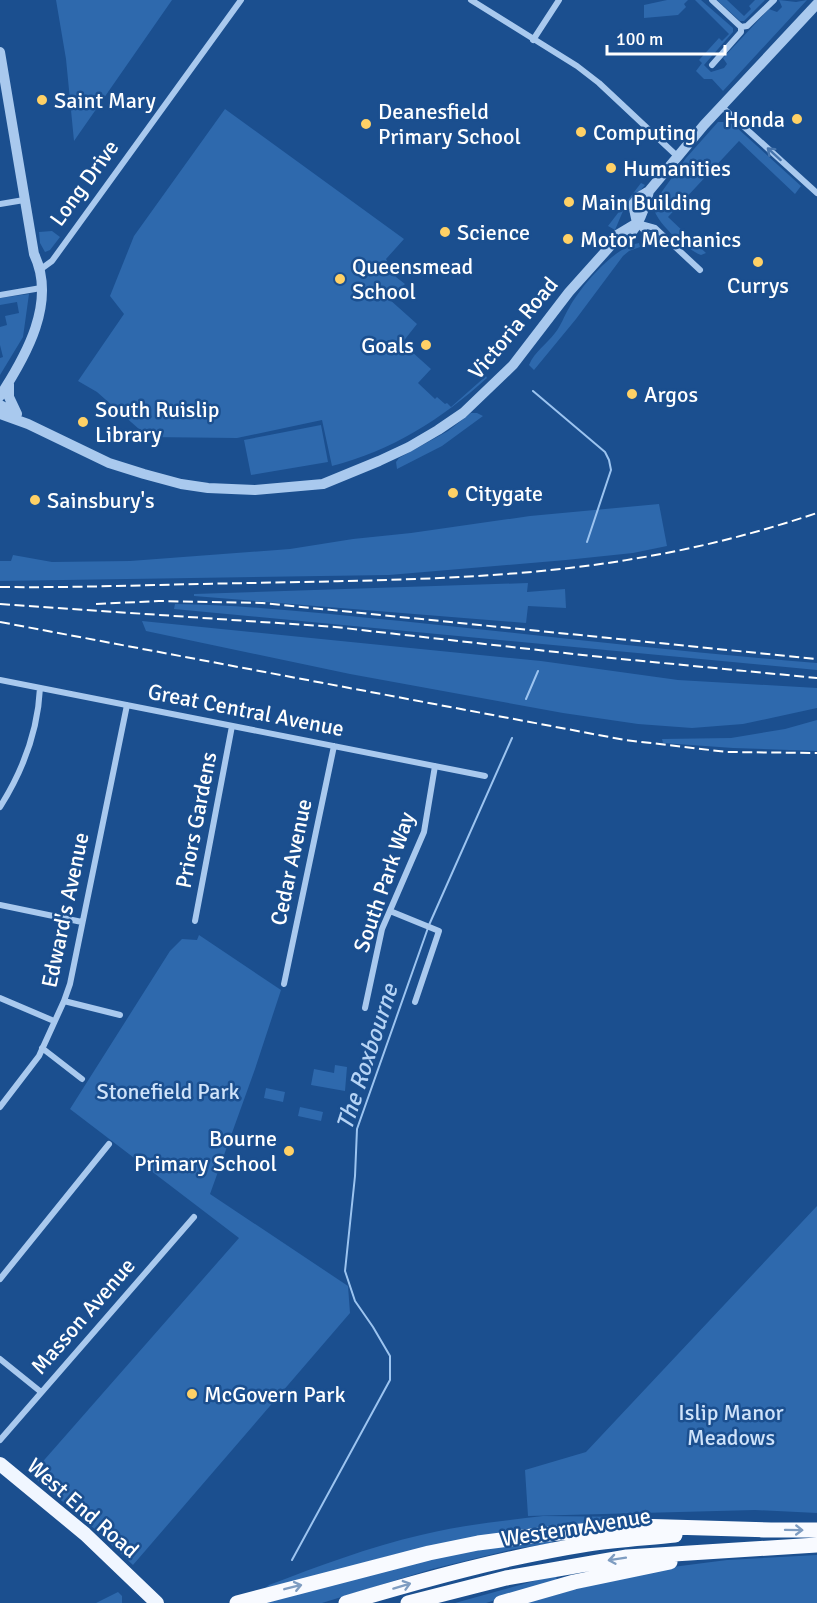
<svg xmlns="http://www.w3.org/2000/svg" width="817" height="1603" font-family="Signika,sans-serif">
<rect width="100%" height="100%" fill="#1b4f8f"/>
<path fill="#2e69ad" d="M56,0H172L74,141L66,59Z
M667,0H688L684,4L686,7L678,15L644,18V5Z
M695,0H701L733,28V32L704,65L711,72L724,68L727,64L723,58L769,9L777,12L782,7L779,0L796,2L807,0L723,91L712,79H704L696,71L702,63L699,60L719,38L722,41L729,34Z
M717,0H727L744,16L751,9L749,6L755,0H765L744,21H740Z
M225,109L404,239L386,259L396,277L405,284L389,299L417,324L402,343L431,369L418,383L435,399L437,397L445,404L447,403L451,407L486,376L487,378C442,419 391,451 332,466L322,420L237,438L148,437L97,392L78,381L124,314L110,296L134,236Z
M718,122H729L735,126L801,186L795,194L739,141L668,217L706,253L701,255C686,249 653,221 653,204L686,158Z
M641,183L645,185L623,211L615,230L608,226Z
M52,231L60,237L50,250L45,252L40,243L39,232Z
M639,243L640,247L629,251L623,256L576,319L534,370L529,365C535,351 546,345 555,333C561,326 564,316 569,308C581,286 614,247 639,243Z
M29,294L23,337L0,375V358L3,357L0,345V327L7,325L5,316L19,313L17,302L0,305V298Z
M471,413H477L483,416L442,446L397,469L396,462L399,458L448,431Z
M321,425L328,462L251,475L244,440Z
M659,504L667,546L633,553L566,560L389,575L0,581V561H11L13,555L52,562L130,561L290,549L353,539L411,533L530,516Z
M528,583L527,592L565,589L566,608L528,606L526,623L194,596V594Z
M175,604C250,605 326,614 401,621C540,635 678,652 817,663V670L174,609Z
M142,621L541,661L678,680L817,688V708L743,724L692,728L638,724L563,713L350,674L146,631Z
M817,720V751L733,748L663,743L662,739L731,738L785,729Z
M199,935L281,990L255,1069L210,1194L348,1286L350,1313L133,1565L87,1522L31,1475L239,1238L70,1109L170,951L182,939L197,940Z
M335,1065L347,1067L345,1091L311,1085L314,1069L334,1073Z
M266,1088L285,1092L283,1102L264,1098Z
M300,1107L323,1112L321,1121L298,1116Z
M817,1206V1513L755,1510L528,1516L525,1470L586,1452Z
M543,1516L634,1517L638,1521L470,1538L392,1555L262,1591L269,1585C319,1566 369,1547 421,1535C461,1525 502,1521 543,1516Z
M551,1538L552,1543L514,1549L432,1569L322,1603H259L420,1559Z
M817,1555V1603H520L657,1569L727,1560Z
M556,1575L557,1581L486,1603H455Z
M118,1592L122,1596V1603H96Z"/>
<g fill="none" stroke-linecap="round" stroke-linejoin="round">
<path stroke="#9cc4f0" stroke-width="2" d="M533,391L605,452L609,460L611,470L587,542
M526,699L538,671
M292,1560L390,1380V1356L373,1327L355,1301L345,1271L355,1176L357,1129L429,925L512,738"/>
<path stroke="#a9c9ee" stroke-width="6" d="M471,0L577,66L599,83L677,156
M712,0L741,27
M533,40L559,0
M712,65L741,32V27L747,26L774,0
M721,106L817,193
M0,204L24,200
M637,223L655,228L700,270
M638,224L650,237L667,242
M41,269L52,261L241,0
M0,295L41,288
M0,680L485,776
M0,807C22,772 38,730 40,688
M0,905L82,922
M390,911L439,931L415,1002
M195,921L232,726
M284,984L334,746
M0,998L54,1021
M64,1001L120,1015
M365,1008L382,929L424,832L435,766
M42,1048L82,1079
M0,1107L39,1056L64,1001L70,984L127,705
M0,1279L109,1144
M0,1359L41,1392
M0,1440L194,1217"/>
<path stroke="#a9c9ee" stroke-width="10" d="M0,52L34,254C57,302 26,356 0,396
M637,223L633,204L639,197L649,191L704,125L817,4
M613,243C634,243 645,208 649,191
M9,384V397L17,414
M0,405L17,414
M0,414L28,424L109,463L144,474L181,484L208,488L255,490L323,484L379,461L409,447L438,430L463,413L513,365L569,292L613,243L617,235L637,223"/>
<path stroke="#f0f6ff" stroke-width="14" d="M0,1464L85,1534L157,1603"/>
<path stroke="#f8faff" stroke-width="15" d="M761,1530H817
M237,1603L429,1553L478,1543L548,1534L636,1526L771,1530
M346,1603C426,1579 506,1557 588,1544C616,1540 646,1538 675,1535
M408,1603L506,1578L627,1557L817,1545
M501,1603L574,1582L670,1562"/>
<path stroke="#fff" stroke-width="2" stroke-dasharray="10 4.5" stroke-linecap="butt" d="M0,587C85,588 169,584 253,583C386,580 520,580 650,556C707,546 763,531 817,513
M0,604L335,627L591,656L817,678
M96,604L159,601L262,603L817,659
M0,622L625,740L727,752L817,753"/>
</g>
<defs><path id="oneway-shaft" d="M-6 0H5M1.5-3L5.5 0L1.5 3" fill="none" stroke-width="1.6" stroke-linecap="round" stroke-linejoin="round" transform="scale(1.5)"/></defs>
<use stroke="#4674ac" href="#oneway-shaft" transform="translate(774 154) rotate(-138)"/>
<g stroke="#7e9cc1">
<use href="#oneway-shaft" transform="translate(794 1530) rotate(1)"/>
<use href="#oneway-shaft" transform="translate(617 1559) rotate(171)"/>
<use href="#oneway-shaft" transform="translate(402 1586) rotate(-17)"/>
<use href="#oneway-shaft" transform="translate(293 1587) rotate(-14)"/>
</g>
<g fill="#ffd166" stroke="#1b4f8f" stroke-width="2">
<circle cx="42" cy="100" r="6"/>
<circle cx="797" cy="119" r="6"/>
<circle cx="366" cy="124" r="6"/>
<circle cx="581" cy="132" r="6"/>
<circle cx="611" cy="168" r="6"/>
<circle cx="569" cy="202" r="6"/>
<circle cx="445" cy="232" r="6"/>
<circle cx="568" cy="239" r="6"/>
<circle cx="758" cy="262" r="6"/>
<circle cx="340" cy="279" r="6"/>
<circle cx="426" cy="345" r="6"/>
<circle cx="632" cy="394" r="6"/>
<circle cx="83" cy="422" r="6"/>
<circle cx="453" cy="493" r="6"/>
<circle cx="35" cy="500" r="6"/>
<circle cx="289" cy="1151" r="6"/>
<circle cx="192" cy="1394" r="6"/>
</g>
<g text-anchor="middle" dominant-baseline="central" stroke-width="5" stroke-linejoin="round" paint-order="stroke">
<g font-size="22" fill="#fff" stroke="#1b4f8f" text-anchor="start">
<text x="54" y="100">Saint Mary</text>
<text x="378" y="111">Deanesfield<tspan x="378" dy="25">Primary School</tspan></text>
<text x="785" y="119" text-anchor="end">Honda</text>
<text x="593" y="132">Computing</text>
<text x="623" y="168">Humanities</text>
<text x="581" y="202">Main Building</text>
<text x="457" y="232">Science</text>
<text x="580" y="239">Motor Mechanics</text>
<text x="352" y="266">Queensmead<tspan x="352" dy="25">School</tspan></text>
<text x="758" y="285" text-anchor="middle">Currys</text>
<text x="414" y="345" text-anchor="end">Goals</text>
<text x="644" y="394">Argos</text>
<text x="95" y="409">South Ruislip<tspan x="95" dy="25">Library</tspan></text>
<text x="465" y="493">Citygate</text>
<text x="47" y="500">Sainsbury's</text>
<text x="277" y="1138" text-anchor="end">Bourne<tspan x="277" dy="25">Primary School</tspan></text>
<text x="204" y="1394">McGovern Park</text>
</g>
<g font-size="22" fill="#fff" stroke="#1b4f8f">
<text transform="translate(84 183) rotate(-54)">Long Drive</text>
<text transform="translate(513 328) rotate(-50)">Victoria Road</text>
<text transform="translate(246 710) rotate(11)">Great Central Avenue</text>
<text transform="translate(196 820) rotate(-79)">Priors Gardens</text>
<text transform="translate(291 862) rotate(-78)">Cedar Avenue</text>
<text transform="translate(384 882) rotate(-71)">South Park Way</text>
<text transform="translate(65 910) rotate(-78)">Edward's Avenue</text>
<text transform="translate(83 1316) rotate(-49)">Masson Avenue</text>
<text transform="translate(83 1508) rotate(41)">West End Road</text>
<text transform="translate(576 1527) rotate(-9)">Western Avenue</text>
</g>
<g font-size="22" fill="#cfe3fa" stroke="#1b4f8f">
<text x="168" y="1091">Stonefield Park</text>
<text x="731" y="1412">Islip Manor<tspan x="731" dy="25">Meadows</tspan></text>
</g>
<g font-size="24" font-style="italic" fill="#b5d3f5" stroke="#1b4f8f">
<text transform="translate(367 1057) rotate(-72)">The Roxbourne</text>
</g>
</g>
<path d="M607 45v9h118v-9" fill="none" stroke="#ffffff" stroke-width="3"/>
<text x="616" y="45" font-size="18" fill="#ffffff" stroke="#1b4f8f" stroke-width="4.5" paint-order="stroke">100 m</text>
</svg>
